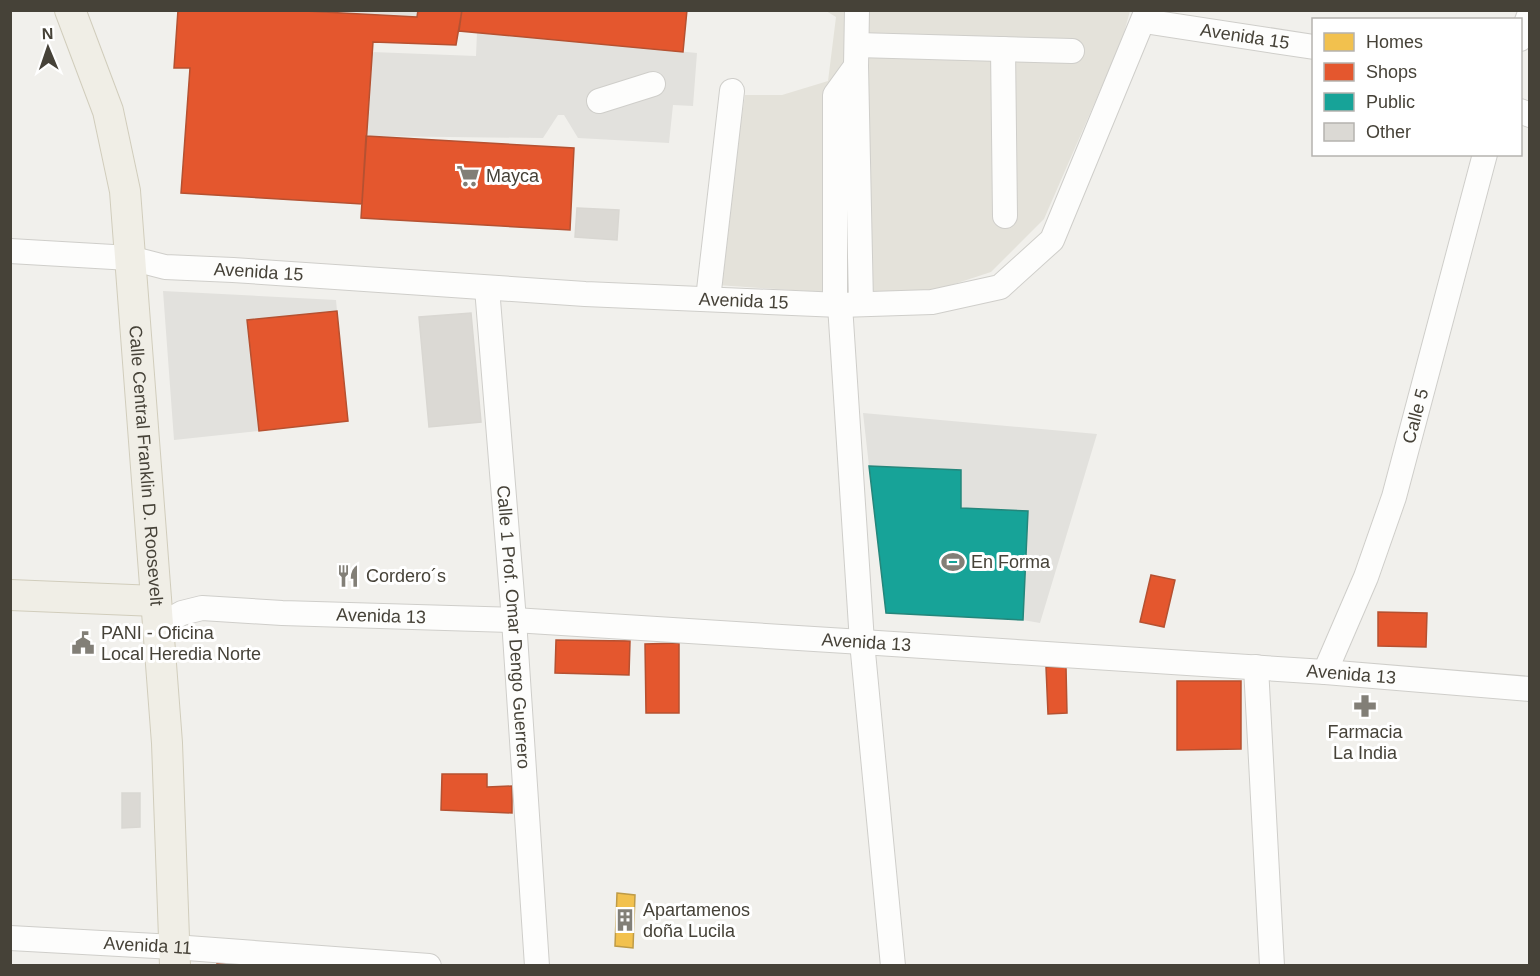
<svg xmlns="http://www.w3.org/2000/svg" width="1540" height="976" font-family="Arial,sans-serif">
<rect width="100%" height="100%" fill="#f1f0ec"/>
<path fill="#e4e2da" d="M826,11H1130L1122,40L1044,219L991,272L936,290L867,295L717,285L745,95H782L828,81L836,17Z"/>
<path fill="#e2e1dd" d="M286,11H418L417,17Z
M477,32L697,53L693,106L673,105L669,143L578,138L564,115H558L543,138L366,136L372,52L476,56Z
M163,291L336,300L337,311L248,320L259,431L174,440Z
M863,413L1097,434L1040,623L1023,620L1027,511L961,508V470L869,466Z"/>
<path fill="#f2c14e" stroke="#be9b47" stroke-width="1.5" d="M617,893L635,895L633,948L615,946Z"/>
<path fill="#e4572e" stroke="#b55131" stroke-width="1.5" d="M178,10H286L417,17L418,10H462L456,45L373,42L362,204L181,193L190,68H174Z
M462,10H687L683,52L459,31Z
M366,136L574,148L570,230L361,218Z
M337,311L348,421L259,431L247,320Z
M1151,575L1175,580L1164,627L1140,622Z
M1378,612L1427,613L1426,647L1378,646Z
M556,640L630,641L629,675L555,673Z
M679,643V713H646L645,644Z
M1046,667H1066L1067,713L1048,714Z
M1177,681H1241V749L1177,750Z
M442,774H487V787L512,786V813L441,810Z
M217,963L260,964V966H217Z"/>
<path fill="#17a398" stroke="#25867b" stroke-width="1.5" d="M869,466L961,470V508L1028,511L1023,620L886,613Z"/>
<path fill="#dbd9d4" stroke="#d9d7d2" stroke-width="1.5" d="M577,208L619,210L617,240L575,237Z
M471,313L481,422L429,427L419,317Z
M122,793H140V827L122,828Z"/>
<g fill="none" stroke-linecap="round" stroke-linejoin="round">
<g stroke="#cfceca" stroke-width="26">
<g id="minor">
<path d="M857,10L856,66L861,304"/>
<path id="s1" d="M1144,21L1314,47"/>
<path d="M1520,39L1530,13"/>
<path d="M857,45L1072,51"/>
<path d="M1003,49L1005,216"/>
<path d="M599,101L653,84"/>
<path d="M1520,111L1530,115"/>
<path id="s2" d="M10,251L130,258L165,267L233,270L585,294L840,305L932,302L1000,287L1052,240L1147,10"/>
<path id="s3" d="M487,288L514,620L537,966"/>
<path d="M708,299L732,91"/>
<path d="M835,304V95L856,66"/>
<path d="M840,305L862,642L893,966"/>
<path id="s4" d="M159,642L173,618L182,613L202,608L282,613L514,620L862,642L1325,672L1530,689"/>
<path d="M1256,667L1272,966"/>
<path id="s5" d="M1325,672L1366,577L1394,497L1485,154"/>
<path id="s6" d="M10,938L174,947L429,966"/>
</g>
</g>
<g stroke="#d1cdbc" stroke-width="32">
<g id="major">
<path id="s7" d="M70,10L108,111L125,191L167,743L175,966"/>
<path d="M10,595L156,601"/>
</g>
</g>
<use href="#minor" stroke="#fdfdfc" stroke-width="24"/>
<use href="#major" stroke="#f0eee6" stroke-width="30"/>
</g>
<defs>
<g id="supermarket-bare" transform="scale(1.8)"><path d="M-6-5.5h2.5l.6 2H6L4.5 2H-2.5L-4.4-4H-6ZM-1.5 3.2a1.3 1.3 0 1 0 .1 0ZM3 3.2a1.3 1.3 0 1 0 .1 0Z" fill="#827f77" stroke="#fff" stroke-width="2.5" paint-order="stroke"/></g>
<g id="stadium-bare" transform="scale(1.8)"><path d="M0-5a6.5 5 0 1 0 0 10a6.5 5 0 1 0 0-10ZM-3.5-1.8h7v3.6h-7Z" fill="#827f77" stroke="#fff" stroke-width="2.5" paint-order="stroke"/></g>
<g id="restaurant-bare" transform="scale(1.8)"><path d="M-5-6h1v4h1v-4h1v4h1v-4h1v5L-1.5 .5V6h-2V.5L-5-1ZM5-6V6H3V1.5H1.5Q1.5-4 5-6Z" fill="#827f77" stroke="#fff" stroke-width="2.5" paint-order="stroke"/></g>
<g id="civic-bare" transform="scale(1.8)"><path d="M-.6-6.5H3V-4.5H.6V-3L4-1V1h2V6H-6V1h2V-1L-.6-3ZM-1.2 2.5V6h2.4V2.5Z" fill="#827f77" stroke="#fff" stroke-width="2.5" paint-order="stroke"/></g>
<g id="pharmacy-bare" transform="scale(1.8)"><path d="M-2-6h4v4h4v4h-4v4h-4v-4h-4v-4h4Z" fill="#827f77" stroke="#fff" stroke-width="2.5" paint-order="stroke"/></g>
<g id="building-bare" transform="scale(1.8)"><path d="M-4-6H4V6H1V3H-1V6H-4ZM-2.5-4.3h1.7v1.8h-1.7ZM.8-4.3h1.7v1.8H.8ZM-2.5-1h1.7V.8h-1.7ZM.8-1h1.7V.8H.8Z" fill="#827f77" stroke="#fff" stroke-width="2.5" paint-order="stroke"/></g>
</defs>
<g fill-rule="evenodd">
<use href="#supermarket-bare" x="468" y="176"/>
<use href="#stadium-bare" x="953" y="562"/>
<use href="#restaurant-bare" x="348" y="576"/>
<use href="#civic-bare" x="83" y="643"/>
<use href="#pharmacy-bare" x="1365" y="706"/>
<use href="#building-bare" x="625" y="920"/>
</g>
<g text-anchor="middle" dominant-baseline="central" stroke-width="6" stroke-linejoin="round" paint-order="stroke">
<g font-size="18" fill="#464238" stroke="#fff">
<text stroke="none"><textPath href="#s1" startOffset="102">Avenida 15</textPath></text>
<text stroke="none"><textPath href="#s2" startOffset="250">Avenida 15</textPath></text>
<text stroke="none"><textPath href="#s2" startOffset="736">Avenida 15</textPath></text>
<text stroke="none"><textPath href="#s5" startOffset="272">Calle 5</textPath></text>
<text stroke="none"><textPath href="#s7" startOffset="465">Calle Central Franklin D. Roosevelt</textPath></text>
<text stroke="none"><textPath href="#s4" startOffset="238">Avenida 13</textPath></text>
<text stroke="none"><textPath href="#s3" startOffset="340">Calle 1 Prof. Omar Dengo Guerrero</textPath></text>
<text stroke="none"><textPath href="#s4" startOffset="724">Avenida 13</textPath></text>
<text stroke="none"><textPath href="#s4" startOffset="1210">Avenida 13</textPath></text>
<text stroke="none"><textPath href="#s6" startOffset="138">Avenida 11</textPath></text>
</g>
<g font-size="18" fill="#464238" stroke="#fff" text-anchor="start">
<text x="486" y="176">Mayca</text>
<text x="971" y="562">En Forma</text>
<text x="366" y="576">Cordero´s</text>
<text x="101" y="633">PANI - Oficina<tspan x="101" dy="21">Local Heredia Norte</tspan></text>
<text x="1365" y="732" text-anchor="middle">Farmacia<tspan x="1365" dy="21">La India</tspan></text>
<text x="643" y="910">Apartamenos<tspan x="643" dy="21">doña Lucila</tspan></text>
</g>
</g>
<rect width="1540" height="976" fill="none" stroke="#464238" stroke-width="24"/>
<rect x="1312" y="18" width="210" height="138" fill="#ffffff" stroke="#b5b3af" stroke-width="1.5"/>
<rect x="1324" y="33" width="30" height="18" fill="#f2c14e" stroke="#b5b3af" stroke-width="1.5"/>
<text x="1366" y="48" font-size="18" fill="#464238">Homes</text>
<rect x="1324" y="63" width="30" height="18" fill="#e4572e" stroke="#b5b3af" stroke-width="1.5"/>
<text x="1366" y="78" font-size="18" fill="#464238">Shops</text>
<rect x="1324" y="93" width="30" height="18" fill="#17a398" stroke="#b5b3af" stroke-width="1.5"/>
<text x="1366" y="108" font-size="18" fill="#464238">Public</text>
<rect x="1324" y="123" width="30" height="18" fill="#dbd9d4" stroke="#b5b3af" stroke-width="1.5"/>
<text x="1366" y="138" font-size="18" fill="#464238">Other</text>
<g transform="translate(48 48) rotate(358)" stroke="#ffffff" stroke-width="4.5" paint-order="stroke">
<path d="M0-4.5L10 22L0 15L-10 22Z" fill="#464238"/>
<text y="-9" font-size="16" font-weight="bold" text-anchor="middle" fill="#464238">N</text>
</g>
</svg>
